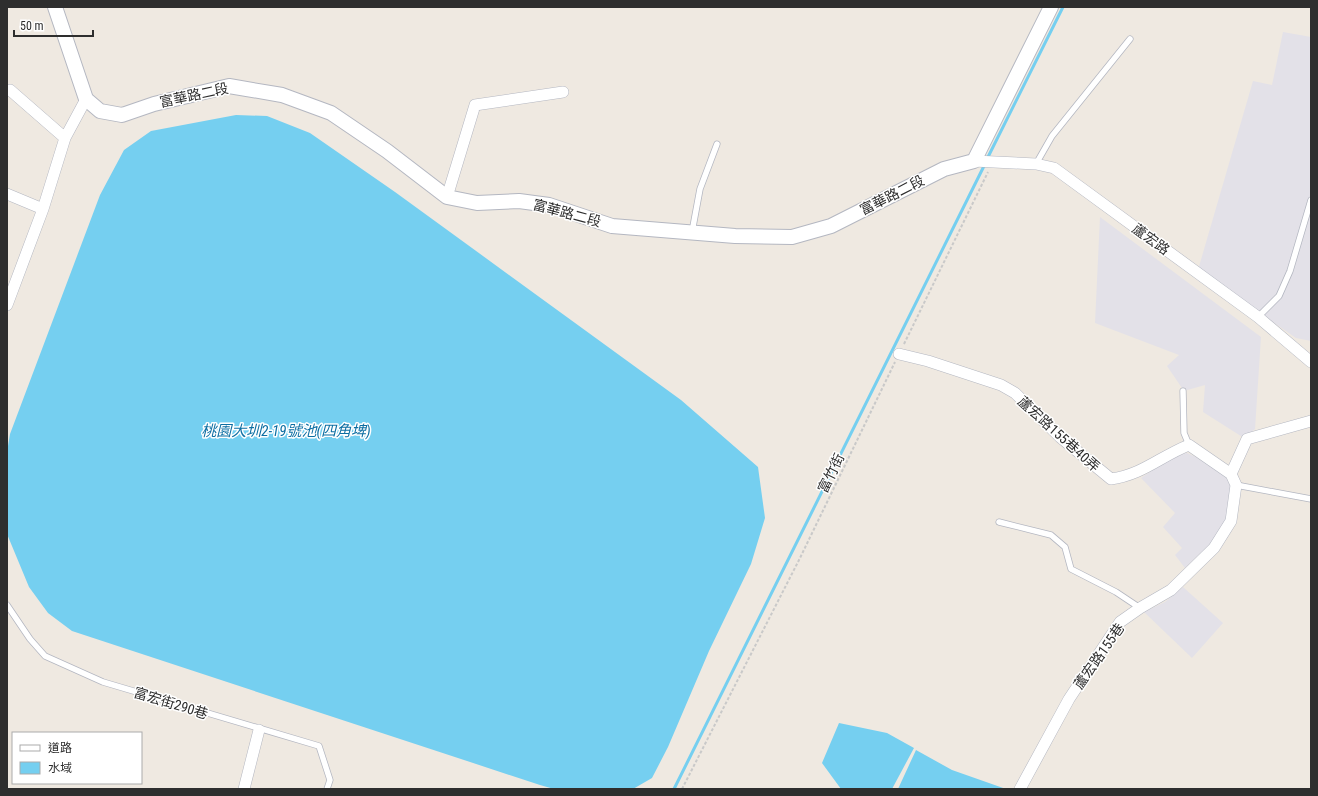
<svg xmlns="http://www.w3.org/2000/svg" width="1318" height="796" font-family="'Roboto Condensed','Noto Sans TC',sans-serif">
<rect width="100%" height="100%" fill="#efe9e1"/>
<path fill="#e3e1e8" d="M1283,32L1311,37V341L1296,338L1198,270L1253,81L1272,85Z
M1100,217L1261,337L1255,429L1244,438L1203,412L1205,385L1184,391L1167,366L1179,355L1095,323Z
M1187,453L1219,467L1230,476L1232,510L1217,537L1185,568L1175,555L1182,548L1163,527L1175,513L1141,478L1175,455Z
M1183,587L1223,623L1192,658L1144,612L1165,602Z"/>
<path fill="#75cff0" d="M236,115L267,116L310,133L395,192L681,400L758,467L765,518L751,564L709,651L668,747L652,778L633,789H554L540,785L72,631L48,613L29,587L7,534V452L10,434L100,195L124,150L151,131Z
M839,723L887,733L914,748L892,789H841L822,763Z
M916,750L952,770L1006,789H898Z"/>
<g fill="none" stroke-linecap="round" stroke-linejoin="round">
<path stroke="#75cff0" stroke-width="3" d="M987,159L1063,7
M674,789L985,164"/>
<g stroke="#b4b7c1" stroke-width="7">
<path id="service" d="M1036,164L1052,136L1130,39
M692,232L700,189L717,144
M1258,317L1279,296L1290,271L1311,200
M1183,391L1184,433L1189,445
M1236,485L1311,499
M999,522L1051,535L1065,547L1071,569L1116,592L1140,608
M7,605L30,639L45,656L103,682L319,746L330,780L327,789"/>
</g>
<g stroke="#b4b7c1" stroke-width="12">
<path id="minor" d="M10,90L65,138
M974,161L1036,164L1054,168L1258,317L1311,362
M7,194L43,209
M447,197L475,105L563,92
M7,305L43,209L65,138L86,99
M899,354L928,361L1001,385L1015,393L1060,437L1111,479C1142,475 1161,456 1189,445L1231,474L1236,485L1231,521L1214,548L1171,590L1140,608L1120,622L1069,699L1020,789
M1231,474L1247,439L1311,421
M244,789L259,730"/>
</g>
<g stroke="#b4b7c1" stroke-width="16">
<path id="tertiary" d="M55,7L86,99L100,111L122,115L154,104L229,86L282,95L331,113L387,151L447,197L477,203L519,201L549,205L612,226L735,236L792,237L831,226L944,169L974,161L1051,7"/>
</g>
<path stroke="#c9c9c9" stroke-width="2" stroke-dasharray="3 2" stroke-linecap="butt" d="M904,344L988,172
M682,789L799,560L895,362"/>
<use href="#service" stroke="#fff" stroke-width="5.5"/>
<use href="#minor" stroke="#fff" stroke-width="11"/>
<use href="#tertiary" stroke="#fff" stroke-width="14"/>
</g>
<g text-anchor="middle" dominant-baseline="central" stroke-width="3" stroke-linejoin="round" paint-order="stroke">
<g font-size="14" fill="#2e2e2e" stroke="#fff">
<text transform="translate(194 95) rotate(-12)">富華路二段</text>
<text transform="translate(892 195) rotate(-27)">富華路二段</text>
<text transform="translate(567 213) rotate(15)">富華路二段</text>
<text transform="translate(1151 239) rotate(36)">蘆宏路</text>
<text transform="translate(1059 434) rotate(42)">蘆宏路155巷40弄</text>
<text transform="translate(831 473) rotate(-64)">富竹街</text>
<text transform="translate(1099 656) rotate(-55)">蘆宏路155巷</text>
<text transform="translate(171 703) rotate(17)">富宏街290巷</text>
</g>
<g font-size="15" font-style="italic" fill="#0d6fa3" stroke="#fff">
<text x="286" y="431">桃園大圳2-19號池(四角埤)</text>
</g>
</g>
<rect width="1318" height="796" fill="none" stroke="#2e2e2e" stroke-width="16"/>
<rect x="12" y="732" width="130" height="52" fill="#ffffff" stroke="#ababab"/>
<rect x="20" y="745" width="20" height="6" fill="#ffffff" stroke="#ababab"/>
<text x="48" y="752" font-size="12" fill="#2e2e2e">道路</text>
<rect x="20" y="762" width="20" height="12" fill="#75cff0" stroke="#ababab"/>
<text x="48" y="772" font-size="12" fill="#2e2e2e">水域</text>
<path d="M14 30v6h79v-6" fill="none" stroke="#2e2e2e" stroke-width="2"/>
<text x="20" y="30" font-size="12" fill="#2e2e2e" stroke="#ffffff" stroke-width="3" paint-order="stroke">50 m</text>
</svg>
